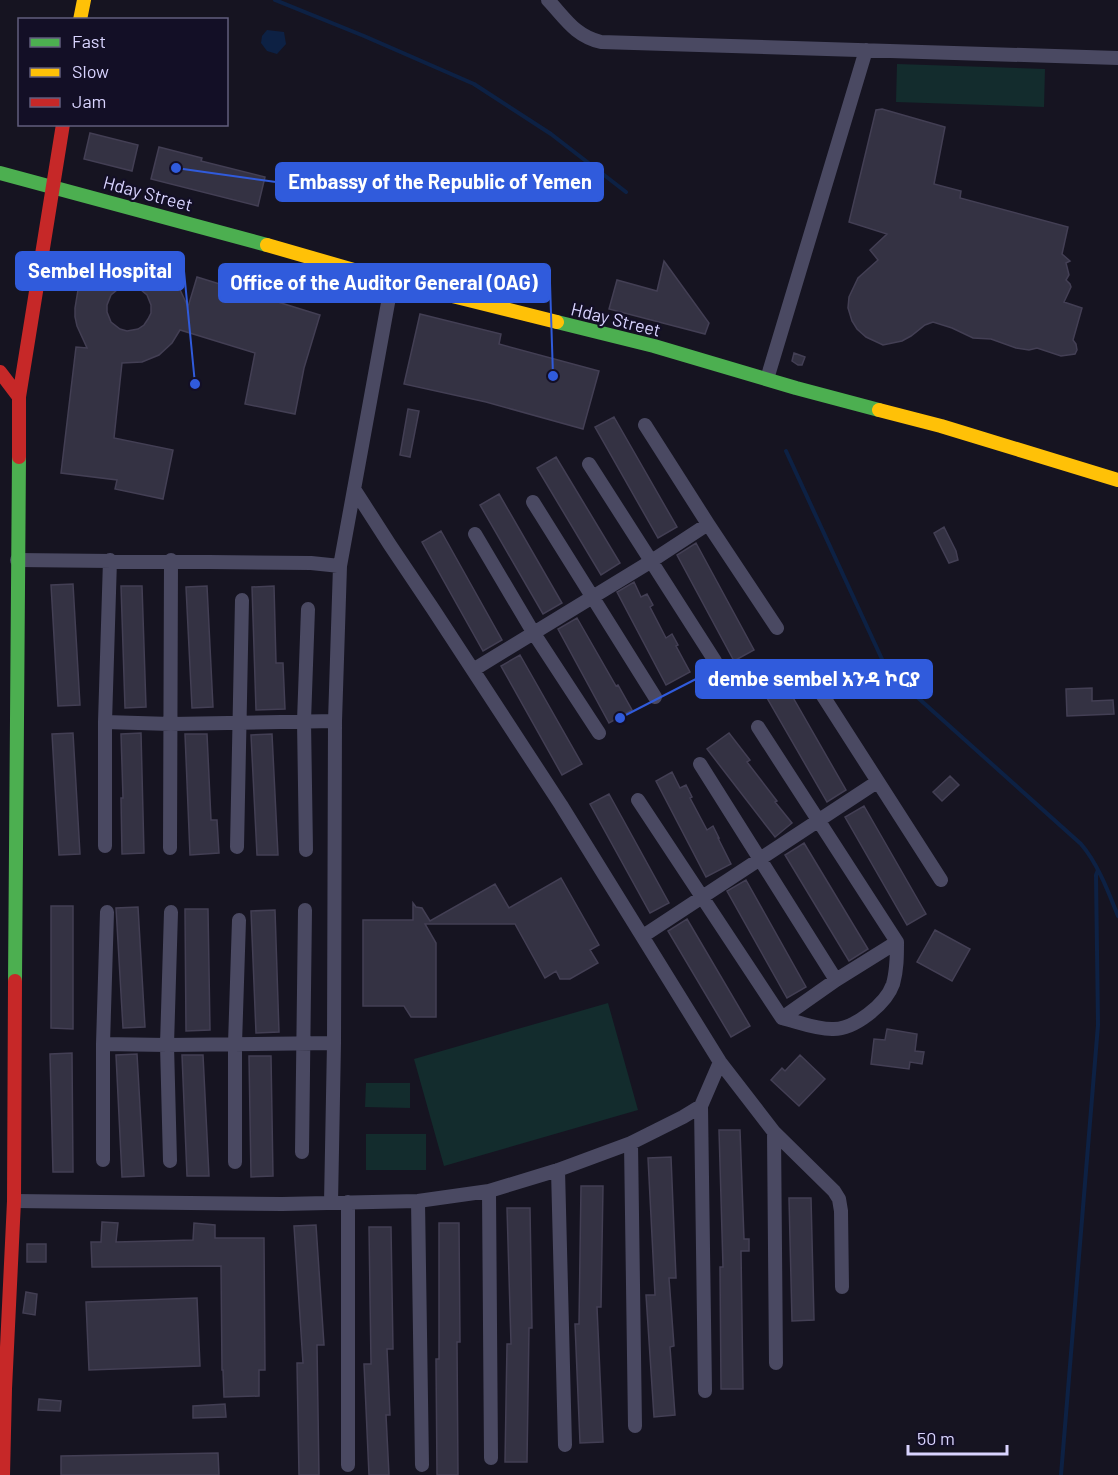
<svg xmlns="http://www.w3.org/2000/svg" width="1118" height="1475" font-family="Barlow,'Noto Sans Ethiopic',sans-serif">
<rect width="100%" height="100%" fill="#161421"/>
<path fill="#132c2d" d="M897,64L1045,69L1044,107L896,102Z
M608,1003L638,1110L444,1166L414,1059Z
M366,1083H410V1108L365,1107Z
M366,1134H426V1170H366Z"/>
<path fill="#0d2144" d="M267,30L284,32L286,44L277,54L267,51L261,43L262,36Z"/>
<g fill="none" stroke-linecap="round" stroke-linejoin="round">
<path stroke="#0d2144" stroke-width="4" d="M275,0L364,36L474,84L551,134L626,192
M786,451L887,670L1081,844C1098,864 1108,891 1118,916
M1061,1475L1098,1025L1096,875L1098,870"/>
</g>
<path fill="#343243" stroke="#433f54" stroke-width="1.5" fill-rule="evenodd" d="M882,109L945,127L934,184L961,191L960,198L1068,227L1062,254L1070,261L1066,263L1069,275L1066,280L1070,284L1071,287L1064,302L1082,308L1073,340L1076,344L1077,350L1075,354L1061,356L1037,348L1029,350L1016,348L991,339L973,338L952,328L933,322L925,325L911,336L902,341L883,345L866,337L857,329L852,321L848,308L849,297L858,278L878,260L870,250L887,234L849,222L876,110Z
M90,133L138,145L132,171L84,159Z
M159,147L202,158L201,161L265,177L258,206L151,179Z
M125,254H134L151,259L166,269L177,283L188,307L197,277L320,315L304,368L295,414L245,404L255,353L180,330L172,343L159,355L142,362L122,363L114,438L173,450L163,499L115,489L117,480L61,473L76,347L87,348L77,326L75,317V308L78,290L86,275L99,263L116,255ZM131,286L141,290L147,295L151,305V313L148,319L144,325L138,329L127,331L120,329L111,322L107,312V305L111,295L117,290L124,287Z
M664,261L709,323L705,334L609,309L617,280L657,291Z
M420,314L501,334L499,344L599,371L583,429L486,402L404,384Z
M794,353L805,357L802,365H798L792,361Z
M408,409L419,411L410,457L400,455Z
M614,417L677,527L658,538L595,427Z
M556,457L620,563L601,575L537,468Z
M499,494L562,603L543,614L480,505Z
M944,527L956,551L958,560L949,563L934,533Z
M441,531L502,640L483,651L422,542Z
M696,543L754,650L734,661L677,555Z
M634,582L641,597L647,594L653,605L650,607L666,638L672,634L678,645L676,646L690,672L666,685L617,592Z
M73,584L80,705L58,706L51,585Z
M121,586H142L146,707L125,708Z
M207,586L213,707L192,708L186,587Z
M274,586L276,663H283L285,709L256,710L252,587Z
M577,618L616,686L618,685L632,710L609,723L558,629Z
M520,655L582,764L562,775L501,666Z
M783,680L846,790L827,802L763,691Z
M1092,688V701L1113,700L1114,714L1067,716L1066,689Z
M73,733L80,854L59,855L52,734Z
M141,733L144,853L122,854L121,798H123L121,734Z
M729,733L750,760L747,762L777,801L775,802L792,823L775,837L707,749Z
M185,734H207L211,820H217L219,853L190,855Z
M272,734L278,855H257L251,735Z
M672,772L680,788L686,785L692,797L690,798L707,830L713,826L719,838H718L731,864L706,877L656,781Z
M950,776L959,785L942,801L933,792Z
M609,794L669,903L650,913L590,804Z
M864,806L926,914L907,925L845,817Z
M804,843L868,949L849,961L785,855Z
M561,878L599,945L590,950L598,963L570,979H560L556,971L545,978L515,924H425L436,943V1017H411L404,1006H363V920H413V903L416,907L422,908L430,921L495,884L509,908Z
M746,880L806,987L787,998L727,891Z
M51,906H73V1029L51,1028Z
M138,907L145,1027L123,1028L116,908Z
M185,909H208L210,1030L186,1031Z
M275,910L279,1032L256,1033L251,911Z
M687,919L750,1026L731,1037L668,931Z
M935,930L970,949L952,981L917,962Z
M887,1029L917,1034L915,1051L924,1052L922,1064L910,1062L909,1069L871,1064L874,1039L885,1040Z
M72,1053L73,1172H53L50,1054Z
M137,1054L144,1176L122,1177L116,1055Z
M182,1055H203L209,1176H187Z
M800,1055L825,1079L799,1106L771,1080L782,1068L785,1071Z
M249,1056H271L273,1176L251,1177Z
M719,1130H740L744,1239H749V1251H741L743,1389H721L720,1267H723Z
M671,1157L676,1278H669L674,1346L670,1347L675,1415L654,1417L646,1295H655L648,1158Z
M581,1186H603L601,1307H597L603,1442L580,1443L575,1324H579Z
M789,1198H811L814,1320L792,1321Z
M507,1208H530L532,1328H529L527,1462H505L507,1344H511Z
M102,1222L118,1223L116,1242L193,1240L194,1223L215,1225V1238H264L265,1370H259V1396L224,1397L223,1370H222L221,1266L92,1267L91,1242H101Z
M439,1223H459L460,1342H457L458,1475H437L436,1359H439Z
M316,1225L324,1345H317L319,1475H299L297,1363H303L294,1226Z
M369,1227H391L393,1349H387L390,1415H386L389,1475H369L364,1364H371Z
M27,1244H46V1262H27Z
M26,1292L37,1294L35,1315L23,1313Z
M197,1298L200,1366L89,1370L86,1302Z
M39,1399L61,1401L60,1411L38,1410Z
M225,1404L226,1417L193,1418V1406Z
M218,1453L219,1475H61V1456Z"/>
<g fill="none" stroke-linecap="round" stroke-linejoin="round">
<path stroke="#4a4962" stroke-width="14" d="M548,0C565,18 575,36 601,42L1118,58
M767,379L866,50
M645,425L708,524L777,628
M589,464L715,661
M354,489L390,545L433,609L561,805L720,1062L774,1132L834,1191L839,1199L841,1211L842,1287
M533,502L655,697
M475,534L533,632L599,733
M17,560L311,563L340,566
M473,670L650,562L708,524
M816,685L941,880
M105,722L171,724L335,721
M700,764L836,980
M638,800L782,1018C798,1022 815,1029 832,1029C854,1030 886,1004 893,984C897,970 897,956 897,942L758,727
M105,846V722L110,560
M237,847L242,600
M170,848L171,560
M306,850L304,721L308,609
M643,936L877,782
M782,1018L836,980L897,942
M103,1044L167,1045L334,1043
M701,1106L705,1391
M774,1132L776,1363
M631,1143L635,1426
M302,1152L305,910
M103,1160V1044L107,912
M170,1161L167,1045L171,912
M235,1162V1044L239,920
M558,1170L565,1445
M489,1191L491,1458
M14,1201L282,1204L418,1201L489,1191L558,1170L631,1143L683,1117L701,1106L720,1062
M418,1201L422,1465
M348,1202V1465
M331,1203L334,1043L335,721L340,566L392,281"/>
<path stroke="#4caf50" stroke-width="14" d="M0,173L267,245
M557,322L654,346L796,388L879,410
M15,981L19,457"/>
<path stroke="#ffc107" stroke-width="14" d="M80,20L84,0
M267,245L392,281L557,322
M879,410L941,426L1118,480"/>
<path stroke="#c62828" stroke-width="14" d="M0,372L19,397
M19,457V397L63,124
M3,1475L5,1389L14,1201L15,981"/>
</g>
<g text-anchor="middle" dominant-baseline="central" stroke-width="4.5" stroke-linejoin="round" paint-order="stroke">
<g font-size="18" fill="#d9d4ff" stroke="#130f26">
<text transform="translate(148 193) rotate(15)">Hday Street</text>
<text transform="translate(616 319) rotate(14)">Hday Street</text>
</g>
</g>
<path fill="none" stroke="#305bdc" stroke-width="2" d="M176 168L276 182M195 384L184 271M553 376L550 283M620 718L696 679"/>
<g fill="#305bdc" stroke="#130f26" stroke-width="2">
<circle cx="176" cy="168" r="6"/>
<circle cx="195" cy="384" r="6"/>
<circle cx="553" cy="376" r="6"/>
<circle cx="620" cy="718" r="6"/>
</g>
<g fill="#305bdc" stroke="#305bdc" stroke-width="2">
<rect x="276" y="163" width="327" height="38" rx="6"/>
<rect x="16" y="252" width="168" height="38" rx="6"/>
<rect x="219" y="264" width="331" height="38" rx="6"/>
<rect x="696" y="660" width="236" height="38" rx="6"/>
</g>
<g font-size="20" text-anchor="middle" font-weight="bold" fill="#fff">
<text x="440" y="189">Embassy of the Republic of Yemen</text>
<text x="100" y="278">Sembel Hospital</text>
<text x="384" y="290">Office of the Auditor General (OAG)</text>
<text x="814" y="686">dembe sembel አንዳ ኮርያ</text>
</g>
<rect x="18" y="18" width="210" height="108" fill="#130f26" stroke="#625e7d" stroke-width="1.5"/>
<rect x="30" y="38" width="30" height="9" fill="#4caf50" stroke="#625e7d" stroke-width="1.5"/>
<text x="72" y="48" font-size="18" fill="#d9d4ff">Fast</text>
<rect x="30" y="68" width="30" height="9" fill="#ffc107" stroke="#625e7d" stroke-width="1.5"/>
<text x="72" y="78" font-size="18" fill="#d9d4ff">Slow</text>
<rect x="30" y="98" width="30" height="9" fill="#c62828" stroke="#625e7d" stroke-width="1.5"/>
<text x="72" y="108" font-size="18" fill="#d9d4ff">Jam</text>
<path d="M908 1445v9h99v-9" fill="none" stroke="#d9d4ff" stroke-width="3"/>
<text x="917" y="1445" font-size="18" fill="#d9d4ff" stroke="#130f26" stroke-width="4.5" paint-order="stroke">50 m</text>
</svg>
